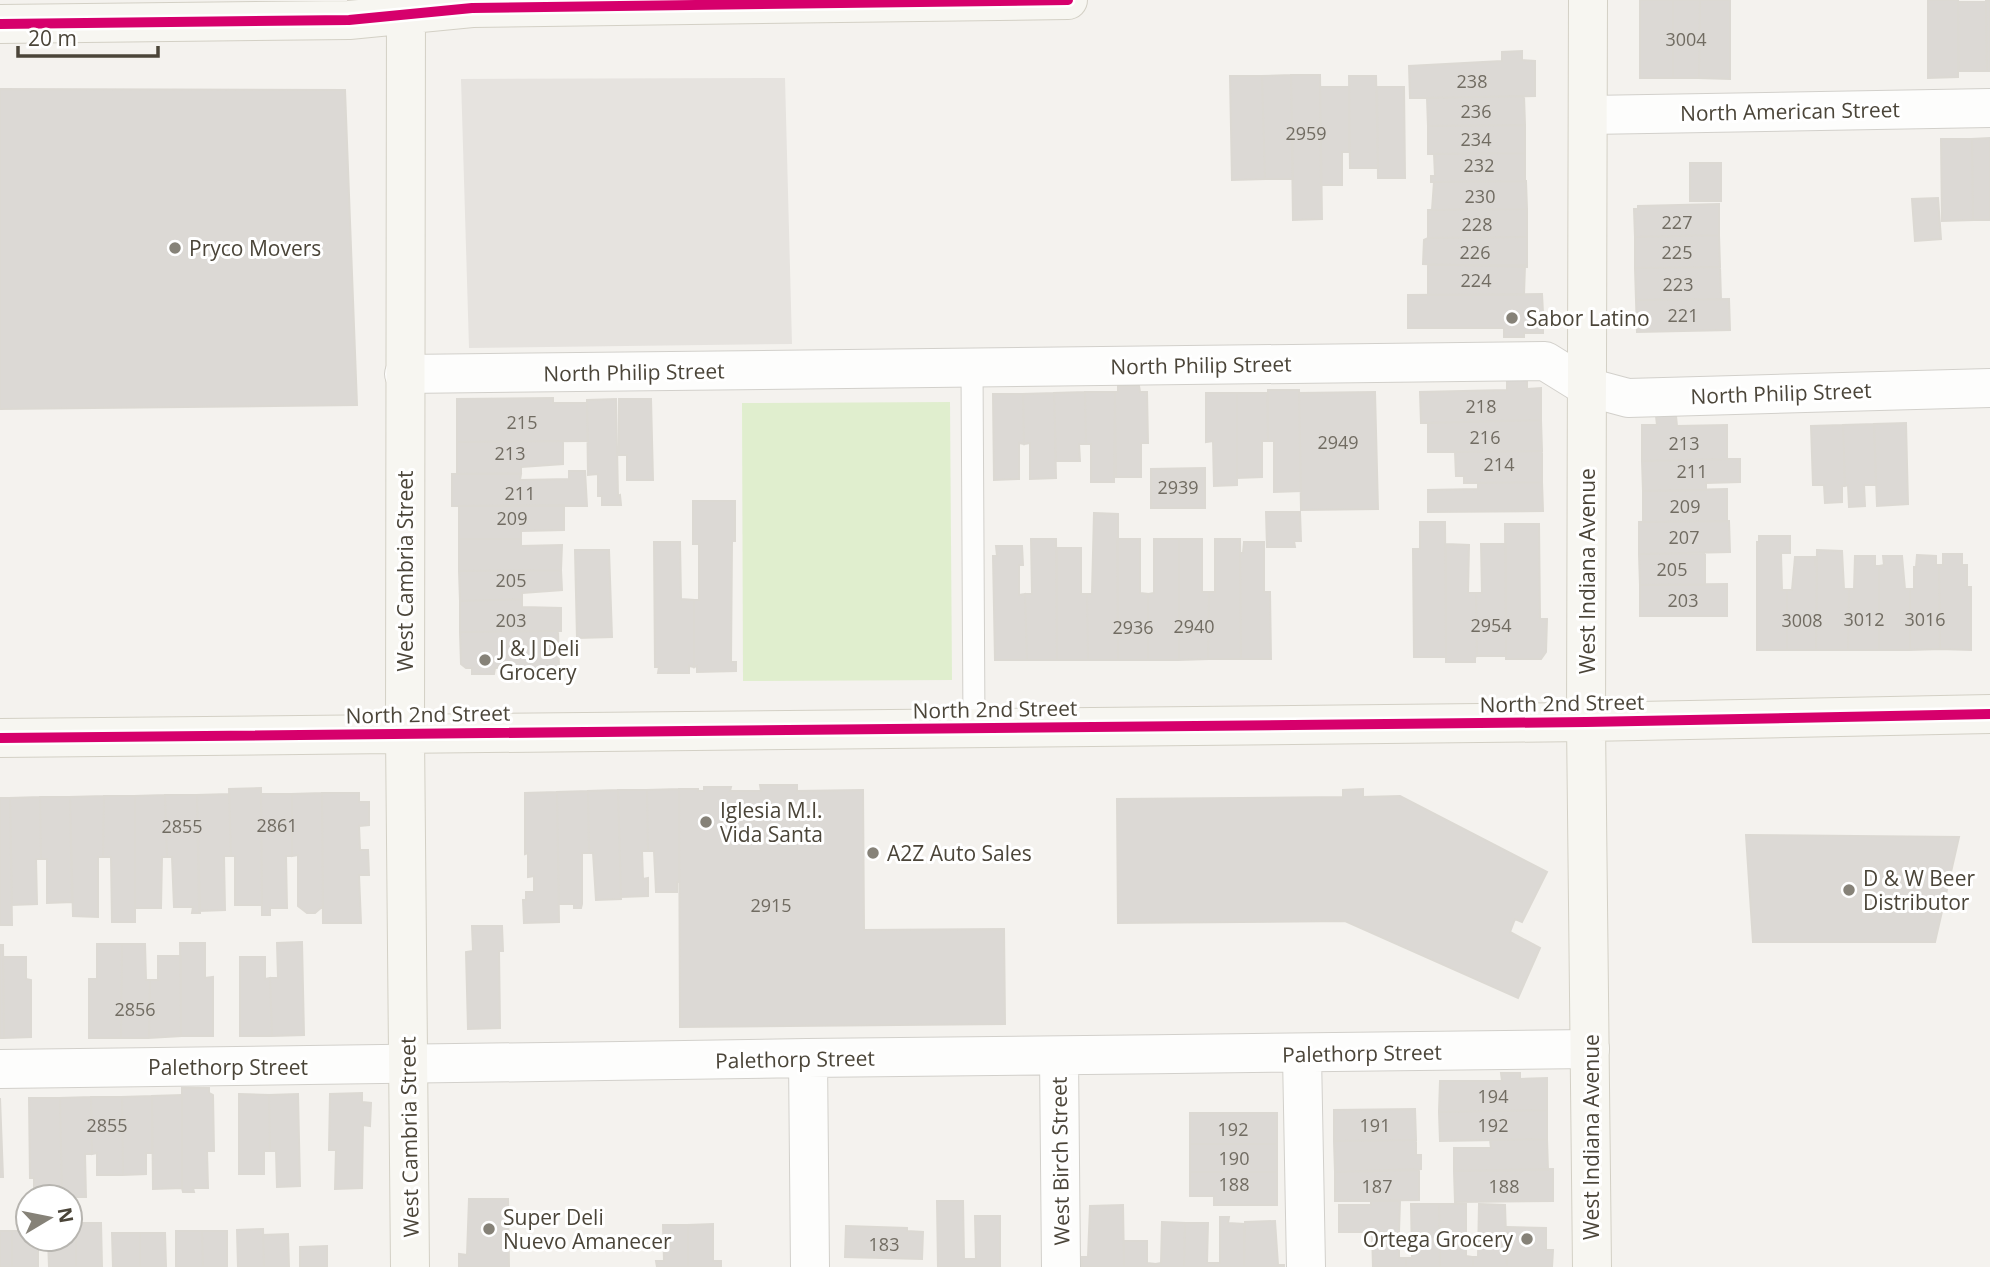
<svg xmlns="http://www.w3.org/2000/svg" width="1990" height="1267" font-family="'Open Sans',sans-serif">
<rect width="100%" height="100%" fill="#f4f2ee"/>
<path fill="#e0eece" d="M950,402L952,680L743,681L742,403Z"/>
<path fill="#e6e3df" d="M785,78L792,344L469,348L461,79Z"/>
<path fill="#dcd9d5" stroke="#dcd9d3" stroke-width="2" d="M1640,0H1673V78H1640Z
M1673,0H1700L1699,78H1673Z
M1700,0H1730V79L1699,78Z
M1928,0H1958V77L1928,78Z
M1986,1L1987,71H1959L1958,2Z
M1986,1H1990V71H1987Z
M1522,51V60L1535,61V96L1410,98L1409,66L1502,61V52Z
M1291,75H1320L1322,219L1293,220Z
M1291,75L1293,179H1265L1262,76Z
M1230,76H1262L1265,179L1232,180Z
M1349,76H1376L1378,168H1350Z
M1320,87H1349V152H1342V185H1321Z
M1377,87H1404L1405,178H1378Z
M0,89L345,90L357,405L0,409Z
M1524,96L1525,125L1428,126L1427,98Z
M1525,125V153L1428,154V126Z
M1990,138V220H1973L1972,139Z
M1941,139H1972L1973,220L1942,221Z
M1525,153V181L1431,182V176H1435L1434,154Z
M1690,163H1721V201H1690Z
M1526,181L1527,209L1432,210L1434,182Z
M1938,198L1941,239L1915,241L1912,199Z
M1719,204V235L1635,237L1634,209H1638V206Z
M1527,209V237L1428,238V210Z
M1719,235L1720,267L1635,268V237Z
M1527,237V267L1423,264L1424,240L1428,238Z
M1428,265H1525L1524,295H1428Z
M1720,267L1721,299L1636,300L1635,268Z
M1542,294L1543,313H1547V324L1543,323V333H1524V337H1504V328H1408V295Z
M1729,299L1730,330L1637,332L1636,300Z
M1527,379V389L1541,388V420L1421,423L1420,392L1507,390V380Z
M1118,386H1139L1140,392H1147L1148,443H1141V477H1116L1115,392H1118Z
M1268,390H1299L1301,491L1274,492V441H1268Z
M1085,392H1115L1114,482H1091V444H1086Z
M1085,392L1086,444H1079L1080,461H1056L1054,393Z
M1375,392L1378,509L1301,510L1299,393Z
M1054,393L1056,478L1030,479V443L1024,444L1023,394Z
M1206,393H1237V485L1214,486L1213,441L1206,442Z
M1237,393H1267L1268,441H1262V477L1237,478Z
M993,394H1023L1024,444L1019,443V479L994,480Z
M553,398V403H587L588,441L457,442V399Z
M616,399L618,496L620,495L621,505H602V496H598V474L588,475L587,400Z
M619,399H651L653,480H627V455H619Z
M1656,416H1676L1677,426L1727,425V459L1642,461V425H1657Z
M1541,420L1542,451L1428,452V423Z
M1906,423L1908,504L1877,506L1874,424Z
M1874,424L1876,485H1864L1865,506L1849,507L1848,485L1845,486L1843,425Z
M1843,425L1845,486H1842V502L1825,503L1824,485H1813L1811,426Z
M563,441V464L521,467V473L457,474V442Z
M1542,451V482L1464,483V476H1456L1455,452Z
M1727,459H1740V482L1706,483V490L1643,491L1642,461Z
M1205,468V508H1151V469Z
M569,471H585L587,506H452V474H521L520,480L569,479Z
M1542,482L1543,511L1428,512V490L1478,489V483Z
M1727,489V521L1643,522V491Z
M693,501H735V541H732L731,662H736V671L697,672V666L694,667V600H699V544H693Z
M564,505V530L521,531V539H459V506Z
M1266,512H1300L1301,541H1294L1295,547H1267Z
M1094,513L1118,514V660H1088L1087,594H1092Z
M1729,521L1730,552L1639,554V522Z
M1420,522H1445L1446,657H1414L1413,549H1420Z
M1505,524H1539L1540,619H1547L1546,652L1541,659H1506Z
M1759,536H1790V553H1781L1782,590H1787V650H1757V542H1759Z
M459,539H521V546L562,545L561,570L459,571Z
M1031,539H1056L1057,660H1027L1025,594H1032Z
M1117,539H1140V593L1148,594V660H1118Z
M1154,539H1179V660H1148V594L1154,593Z
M1179,539H1202V592H1209L1208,659L1179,660Z
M1215,539H1240L1241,659H1208L1209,592H1215Z
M654,542H680L681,599L694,600V667L689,666V673H658L659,667H655Z
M1244,542H1264V592H1270L1271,659H1241L1240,553H1243Z
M1446,544L1469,545L1468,593H1476L1477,656L1475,657V662H1446Z
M1481,544H1506V656H1477L1476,593H1482Z
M996,546H1022L1023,565H1019V595L1025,594L1027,660H995L993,556H997Z
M1057,548H1081V594H1087L1088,660H1057Z
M575,550H609L612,637L577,638Z
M1817,550L1842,551L1844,589H1849L1848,650H1816Z
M1705,553V585H1640L1639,554Z
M1943,554H1962V565H1967V587H1971V650L1940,649L1939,565H1943Z
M1917,555L1936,556V565H1939L1940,649L1910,650V589H1914V567H1916Z
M1855,556H1875V566H1879V650H1848L1849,589H1854Z
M1883,556H1902L1905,589H1910V650H1879V566L1884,565Z
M1795,557H1815V565H1817L1816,650H1787V590H1792Z
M561,570L562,590L522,593V599L460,601L459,571Z
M1727,584V616H1640V585Z
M522,599V607L561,608V631L460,632V601Z
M558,631L559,668H495L494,674H472V668H466L461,664L460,632Z
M760,785H797V791L863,790L864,930L1004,929L1005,1024L680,1027L679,789H698V791H704V787H731L730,791H761Z
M261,788L262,905H235V856H231L229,789Z
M679,789V882H677V892H656L654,851H648L647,790Z
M1363,789V797L1400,796L1547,872L1522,922L1515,919L1510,932L1540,948L1518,998L1345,921L1118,923L1117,799L1343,797V790Z
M618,790L621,899L596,900L593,853H589L588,791Z
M618,790H647L648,851H642L643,879L648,878V896L621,897Z
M588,791L589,853H582V904L581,908H574V904H559L557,792Z
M557,792L559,922L524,923L523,900H526V892H534V876L528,877V853L525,854V793Z
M322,793H359V802H369V825L359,826L360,850H368L369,875H359L361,923H323Z
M322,793L323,906L315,913H307L298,906V855L292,856V794Z
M229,794L231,856H224L225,910L199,911L197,795Z
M261,794H292V856H286L287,908H270V915H262Z
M165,795H197L200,913H192L193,907H174L172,857H167Z
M165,795L167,857H162L161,908H135V796Z
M104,796L103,857H98V917L73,916L70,797Z
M104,796H135V922H112L111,857H103Z
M40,797L41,859H36L37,904L12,905L10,798Z
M40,797H70L72,902L47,903V859H41Z
M0,798H10L12,925H0Z
M1746,835L1959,837L1935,942H1753Z
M472,926H502L503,951H499L500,1028L468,1029L466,952L473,951Z
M302,942L304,1035L272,1036L270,978H278L277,943Z
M180,943H205V978L213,977V1036H181Z
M97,944H122L121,1038H89V979H97Z
M122,944H145L146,980H150L149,1038H121Z
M0,945H3L4,1038H0Z
M158,956H181V1036L149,1038L150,980H158Z
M3,957H26V979L31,980V1037L4,1038Z
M240,957H265V979L270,978L272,1036H240Z
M1501,1073H1520V1079L1547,1078V1110L1439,1112L1440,1081H1502Z
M182,1088H209V1093L213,1095L214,1151H207L208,1188H193L194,1192H183L182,1188Z
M362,1093V1102L371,1103L370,1126L363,1125L362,1188L335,1189L336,1150H329L330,1094Z
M239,1094L269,1095L270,1151H264V1174H239Z
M298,1094L300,1186L277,1187L276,1151H270L269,1095Z
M182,1095V1188L153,1189L152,1096Z
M152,1096V1153H146V1174L123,1175L122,1097Z
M91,1097H122L123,1175H97V1153L92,1154Z
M91,1097L92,1154H85L86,1197H62L60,1098Z
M0,1098L3,1177H0Z
M29,1098H60L62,1197H42V1194H34V1178H30Z
M1415,1109L1416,1140L1334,1141V1110Z
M1547,1110V1139L1440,1141L1439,1112Z
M1190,1113H1277V1144H1190Z
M1547,1139L1548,1170L1454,1171V1148H1491L1490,1140Z
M1416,1140V1155H1421V1169L1335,1172L1334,1141Z
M1190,1144H1277V1172H1190Z
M1553,1169V1201L1455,1202L1454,1171Z
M1419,1170V1200L1335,1201V1172Z
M1190,1172H1277V1205H1214V1196H1190Z
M469,1199H508L509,1267H459V1254L467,1255Z
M937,1201H963L964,1259H976L975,1216H1000V1267H938Z
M1371,1201H1400L1399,1232H1339V1205H1371Z
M1411,1204H1439L1440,1267H1406V1258H1412Z
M1439,1204H1466V1256L1473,1257V1267H1440Z
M1479,1204L1505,1205L1507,1267H1473V1257H1478Z
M1123,1205L1124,1267H1082V1257H1088L1090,1206Z
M1220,1217H1229L1228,1223L1244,1224V1267H1215V1263H1220Z
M1275,1221L1278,1265H1284V1267H1244L1245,1222Z
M1162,1222L1185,1223L1184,1267H1155V1264L1161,1263Z
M76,1223H101L102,1267H76Z
M1185,1223H1208L1207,1263H1215V1267H1184Z
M713,1224V1261H721V1267H688V1225Z
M663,1225H688V1267H657L656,1261H664Z
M846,1226L907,1228V1231L923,1232L922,1259L845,1257Z
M1507,1227L1546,1228V1250H1553L1552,1267H1507Z
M263,1229L264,1267H238L237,1230Z
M0,1231H12V1267H0Z
M12,1231H28V1239H38V1267H12Z
M176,1231H202L203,1267H176Z
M202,1231H227V1267H203Z
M1372,1232H1399V1258H1406V1267H1373Z
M70,1233H76V1267H49L48,1239H70Z
M112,1233H140V1267H113Z
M140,1233H165L166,1267H140Z
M288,1234L289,1267H264L263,1235Z
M1124,1241H1147V1263L1155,1264V1267H1124Z
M327,1246V1267H300V1247Z"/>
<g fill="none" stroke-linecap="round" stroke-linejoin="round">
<g stroke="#d2d0cb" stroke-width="23">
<path id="lane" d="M972,368L974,728"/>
</g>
<g stroke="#d2d0cb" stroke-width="40">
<path id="street" d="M1589,115L1990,108
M404,374L1545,361L1587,387L1628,398L1990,388
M1302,1055L1306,1267
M1059,1056L1061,1267
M808,1058L810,1267
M0,1069C269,1067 538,1062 807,1058C1068,1054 1329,1054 1590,1049"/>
</g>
<g stroke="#d3d0c5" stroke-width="40">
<path id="secondary" d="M406,0L405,734L410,1267
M1588,0L1586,722L1592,1267
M0,24L349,20L472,8L1068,0
M0,738L1586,722L1990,714"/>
</g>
<use href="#lane" stroke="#fdfdfc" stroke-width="21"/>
<use href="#street" stroke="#fdfdfc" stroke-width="38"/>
<use href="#secondary" stroke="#f7f6f1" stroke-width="38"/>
<g stroke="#fff" stroke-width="15">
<path id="cycleway" d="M0,24L349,20L472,8L1068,0
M0,738L1586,722L1990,714"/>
</g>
<use href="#cycleway" stroke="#d6006c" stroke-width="10"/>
</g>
<g fill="#868278" stroke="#fff" stroke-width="2.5">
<circle cx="175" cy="248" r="7"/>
<circle cx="1512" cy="318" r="7"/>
<circle cx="485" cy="660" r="7"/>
<circle cx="706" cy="822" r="7"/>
<circle cx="873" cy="853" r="7"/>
<circle cx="1849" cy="890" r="7"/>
<circle cx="489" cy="1229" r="7"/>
<circle cx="1527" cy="1239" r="7"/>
</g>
<g text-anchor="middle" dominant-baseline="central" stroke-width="6" stroke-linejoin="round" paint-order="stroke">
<g font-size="18" fill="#716c62">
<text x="1686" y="39">3004</text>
<text x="1472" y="81">238</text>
<text x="1476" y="111">236</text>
<text x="1306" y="133">2959</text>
<text x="1476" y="139">234</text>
<text x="1479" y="165">232</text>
<text x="1480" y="196">230</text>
<text x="1677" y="222">227</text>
<text x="1477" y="224">228</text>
<text x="1475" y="252">226</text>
<text x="1677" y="252">225</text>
<text x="1476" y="280">224</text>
<text x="1678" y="284">223</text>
<text x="1683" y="315">221</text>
<text x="1481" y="406">218</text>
<text x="522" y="422">215</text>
<text x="1485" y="437">216</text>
<text x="1338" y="442">2949</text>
<text x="1684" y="443">213</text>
<text x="510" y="453">213</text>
<text x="1499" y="464">214</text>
<text x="1692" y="471">211</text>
<text x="1178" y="487">2939</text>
<text x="520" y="493">211</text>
<text x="1685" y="506">209</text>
<text x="512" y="518">209</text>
<text x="1684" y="537">207</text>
<text x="1672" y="569">205</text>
<text x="511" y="580">205</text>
<text x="1683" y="600">203</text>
<text x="1864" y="619">3012</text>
<text x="1925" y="619">3016</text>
<text x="511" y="620">203</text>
<text x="1802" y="620">3008</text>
<text x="1491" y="625">2954</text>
<text x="1194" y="626">2940</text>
<text x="1133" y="627">2936</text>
<text x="277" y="825">2861</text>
<text x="182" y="826">2855</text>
<text x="771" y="905">2915</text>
<text x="135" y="1009">2856</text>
<text x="1493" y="1096">194</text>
<text x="107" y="1125">2855</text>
<text x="1375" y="1125">191</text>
<text x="1493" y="1125">192</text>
<text x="1233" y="1129">192</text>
<text x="1234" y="1158">190</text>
<text x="1234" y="1184">188</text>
<text x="1377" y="1186">187</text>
<text x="1504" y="1186">188</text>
<text x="884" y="1244">183</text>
</g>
<g font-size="21" fill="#4b4539" stroke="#fff">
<text transform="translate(1790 111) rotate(-1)">North American Street</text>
<text transform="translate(1201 365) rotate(-1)">North Philip Street</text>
<text transform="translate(634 372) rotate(-1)">North Philip Street</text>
<text transform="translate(1781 393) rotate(-2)">North Philip Street</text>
<text transform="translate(405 571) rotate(-90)">West Cambria Street</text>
<text transform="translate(1587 571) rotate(-90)">West Indiana Avenue</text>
<text transform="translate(1562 703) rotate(-1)">North 2nd Street</text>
<text transform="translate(995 709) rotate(-1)">North 2nd Street</text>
<text transform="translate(428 714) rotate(-1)">North 2nd Street</text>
<text transform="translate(1362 1053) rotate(-1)">Palethorp Street</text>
<text transform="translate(795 1059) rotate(-1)">Palethorp Street</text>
<text x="228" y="1067">Palethorp Street</text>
<text transform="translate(409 1137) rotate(-91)">West Cambria Street</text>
<text transform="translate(1591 1137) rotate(-90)">West Indiana Avenue</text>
<text transform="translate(1060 1161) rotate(-91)">West Birch Street</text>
</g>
<g font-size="21" fill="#4b4539" stroke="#fff" text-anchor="start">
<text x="189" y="248">Pryco Movers</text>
<text x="1526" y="318">Sabor Latino</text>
<text x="499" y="648">J &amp; J Deli<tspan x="499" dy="24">Grocery</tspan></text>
<text x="720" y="810">Iglesia M.I.<tspan x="720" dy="24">Vida Santa</tspan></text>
<text x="887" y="853">A2Z Auto Sales</text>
<text x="1863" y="878">D &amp; W Beer<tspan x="1863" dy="24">Distributor</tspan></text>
<text x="503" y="1217">Super Deli<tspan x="503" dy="24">Nuevo Amanecer</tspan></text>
<text x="1513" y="1239" text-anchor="end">Ortega Grocery</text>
</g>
</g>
<g transform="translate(49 1218) rotate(80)"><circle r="33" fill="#ffffff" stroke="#b7b5b0" stroke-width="2"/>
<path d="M0-5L12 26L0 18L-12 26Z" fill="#868278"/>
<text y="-10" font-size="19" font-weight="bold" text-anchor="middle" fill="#4b4539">N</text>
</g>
<path d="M18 46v10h140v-10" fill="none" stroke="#4b4539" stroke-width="3.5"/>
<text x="28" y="46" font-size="21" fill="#4b4539" stroke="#ffffff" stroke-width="5" paint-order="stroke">20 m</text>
</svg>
